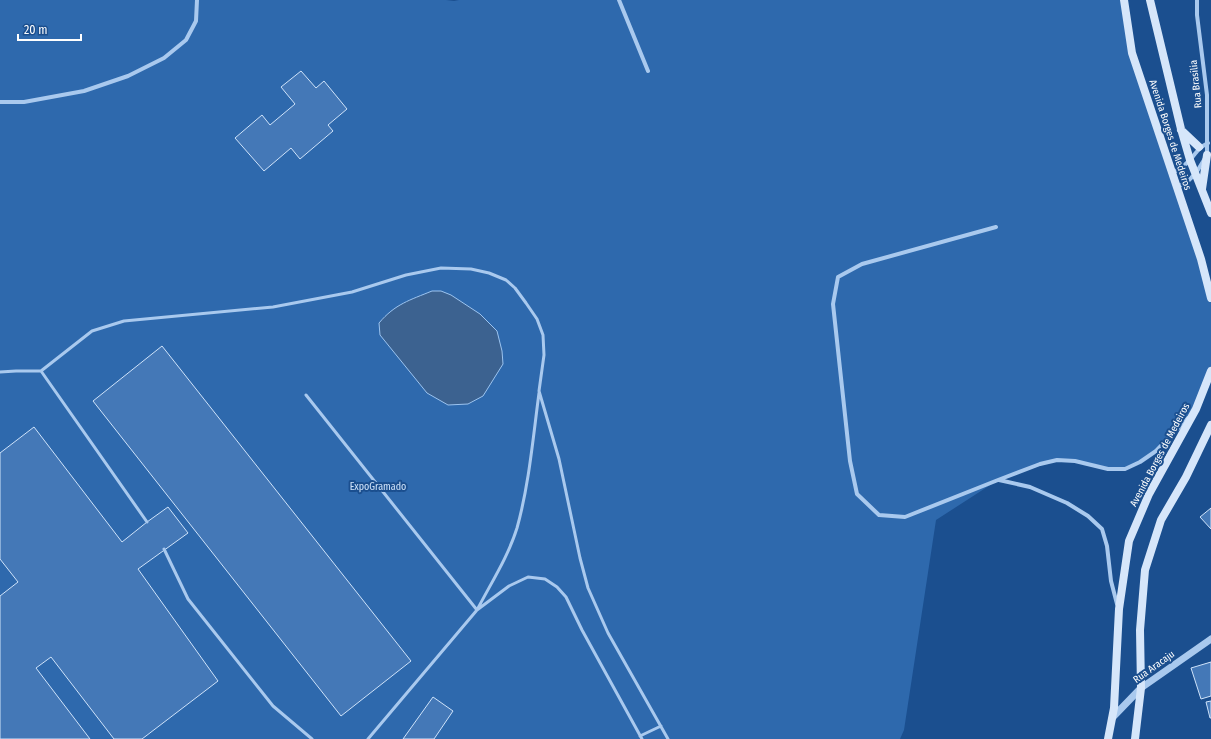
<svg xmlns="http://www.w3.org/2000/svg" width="1211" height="739" font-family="'Fira Sans Condensed',sans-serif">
<rect width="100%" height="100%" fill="#1b4f8f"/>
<path fill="#2e69ad" d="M0,0H446L454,1L459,0H1124L1132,53L1211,298V372L1196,409L1156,451L1125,469H1108L1073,461L1057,460L998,480L936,520L904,730L900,739H0Z"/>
<path fill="#3c6290" stroke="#9cc4f0" d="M432,291H441L451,295L480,314L497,331L502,351L503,364L483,396L468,404L448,405L427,393L380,335L379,323C395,304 410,300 432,291Z"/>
<path fill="#4478b7" stroke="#cfe3fa" d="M301,71L316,88L324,81L347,109L328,125L333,131L300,159L291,148L264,171L235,138L262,115L270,125L295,104L281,87Z
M162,346L411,661L341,716L93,401Z
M34,427L122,542L147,522L168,507L188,533L138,569L218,681L142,739H114L51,657L36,668L90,739H0V596L18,582L0,559V453Z
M1211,508V529L1200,517Z
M1211,662V696L1201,699L1191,668Z
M433,697L453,711L434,739H403Z
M1211,701V718H1210L1206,702Z"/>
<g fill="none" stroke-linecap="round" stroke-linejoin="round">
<path stroke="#a9c9ee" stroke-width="3" d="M41,371L147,522
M0,372L16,371H41L92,331L124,321L273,307L352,292L406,275L441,268L471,269L489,273L506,280L515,288L526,303L537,319L543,335L544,355L539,391L559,459L580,558L588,588L608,633L668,739
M306,395L477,610C491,583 508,557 517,528C529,485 533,438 539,393
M164,549L188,599L273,706L312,739
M640,736L661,726
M368,739L477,610L509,586L528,577L545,579L557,587L566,597L582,630L642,739"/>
<path stroke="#a9c9ee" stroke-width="4" d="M619,0L648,71
M0,102H24L84,91L128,76L164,58L186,40L196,21L197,0
M1172,173C1178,170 1184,166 1189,161C1197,153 1196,149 1208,143
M1176,188L1188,181L1196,173L1207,155V95L1197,15V0
M996,227L862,264L838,277L833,304L850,461L857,494L879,515L905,517L998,480L1040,464L1057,460L1075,461L1108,469H1125L1140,462L1156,451L1188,418
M999,480L1030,487L1067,503L1088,516L1102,529L1107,546L1111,581L1117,604"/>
<path stroke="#a9c9ee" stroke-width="7" d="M1113,717L1141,688L1211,639"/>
<path stroke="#d6e6fa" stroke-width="8" d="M1124,0L1132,53L1201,259L1211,298
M1150,0L1181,129L1190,160L1211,213
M1181,130L1199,147
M1202,189L1207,155
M1108,739L1114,708L1119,609L1129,541L1149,494L1196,409L1211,371
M1135,739L1141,688L1140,630L1145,570L1161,520L1186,477L1211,425"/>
</g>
<g text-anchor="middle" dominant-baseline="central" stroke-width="4" stroke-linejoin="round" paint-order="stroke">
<g font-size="10" fill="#fff" stroke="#1b4f8f">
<text transform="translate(1196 84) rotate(-96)">Rua Brasília</text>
<text transform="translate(1170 135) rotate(72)">Avenida Borges de Medeiros</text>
<text transform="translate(1160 455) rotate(-62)">Avenida Borges de Medeiros</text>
<text transform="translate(1154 667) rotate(-36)">Rua Aracaju</text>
</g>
<g font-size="10" fill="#cfe3fa" stroke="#1b4f8f">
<text x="378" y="487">ExpoGramado</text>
</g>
</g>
<path d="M18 34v6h63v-6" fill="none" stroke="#ffffff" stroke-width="2"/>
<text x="24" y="34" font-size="12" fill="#ffffff" stroke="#1b4f8f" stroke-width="3" paint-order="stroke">20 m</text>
</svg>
